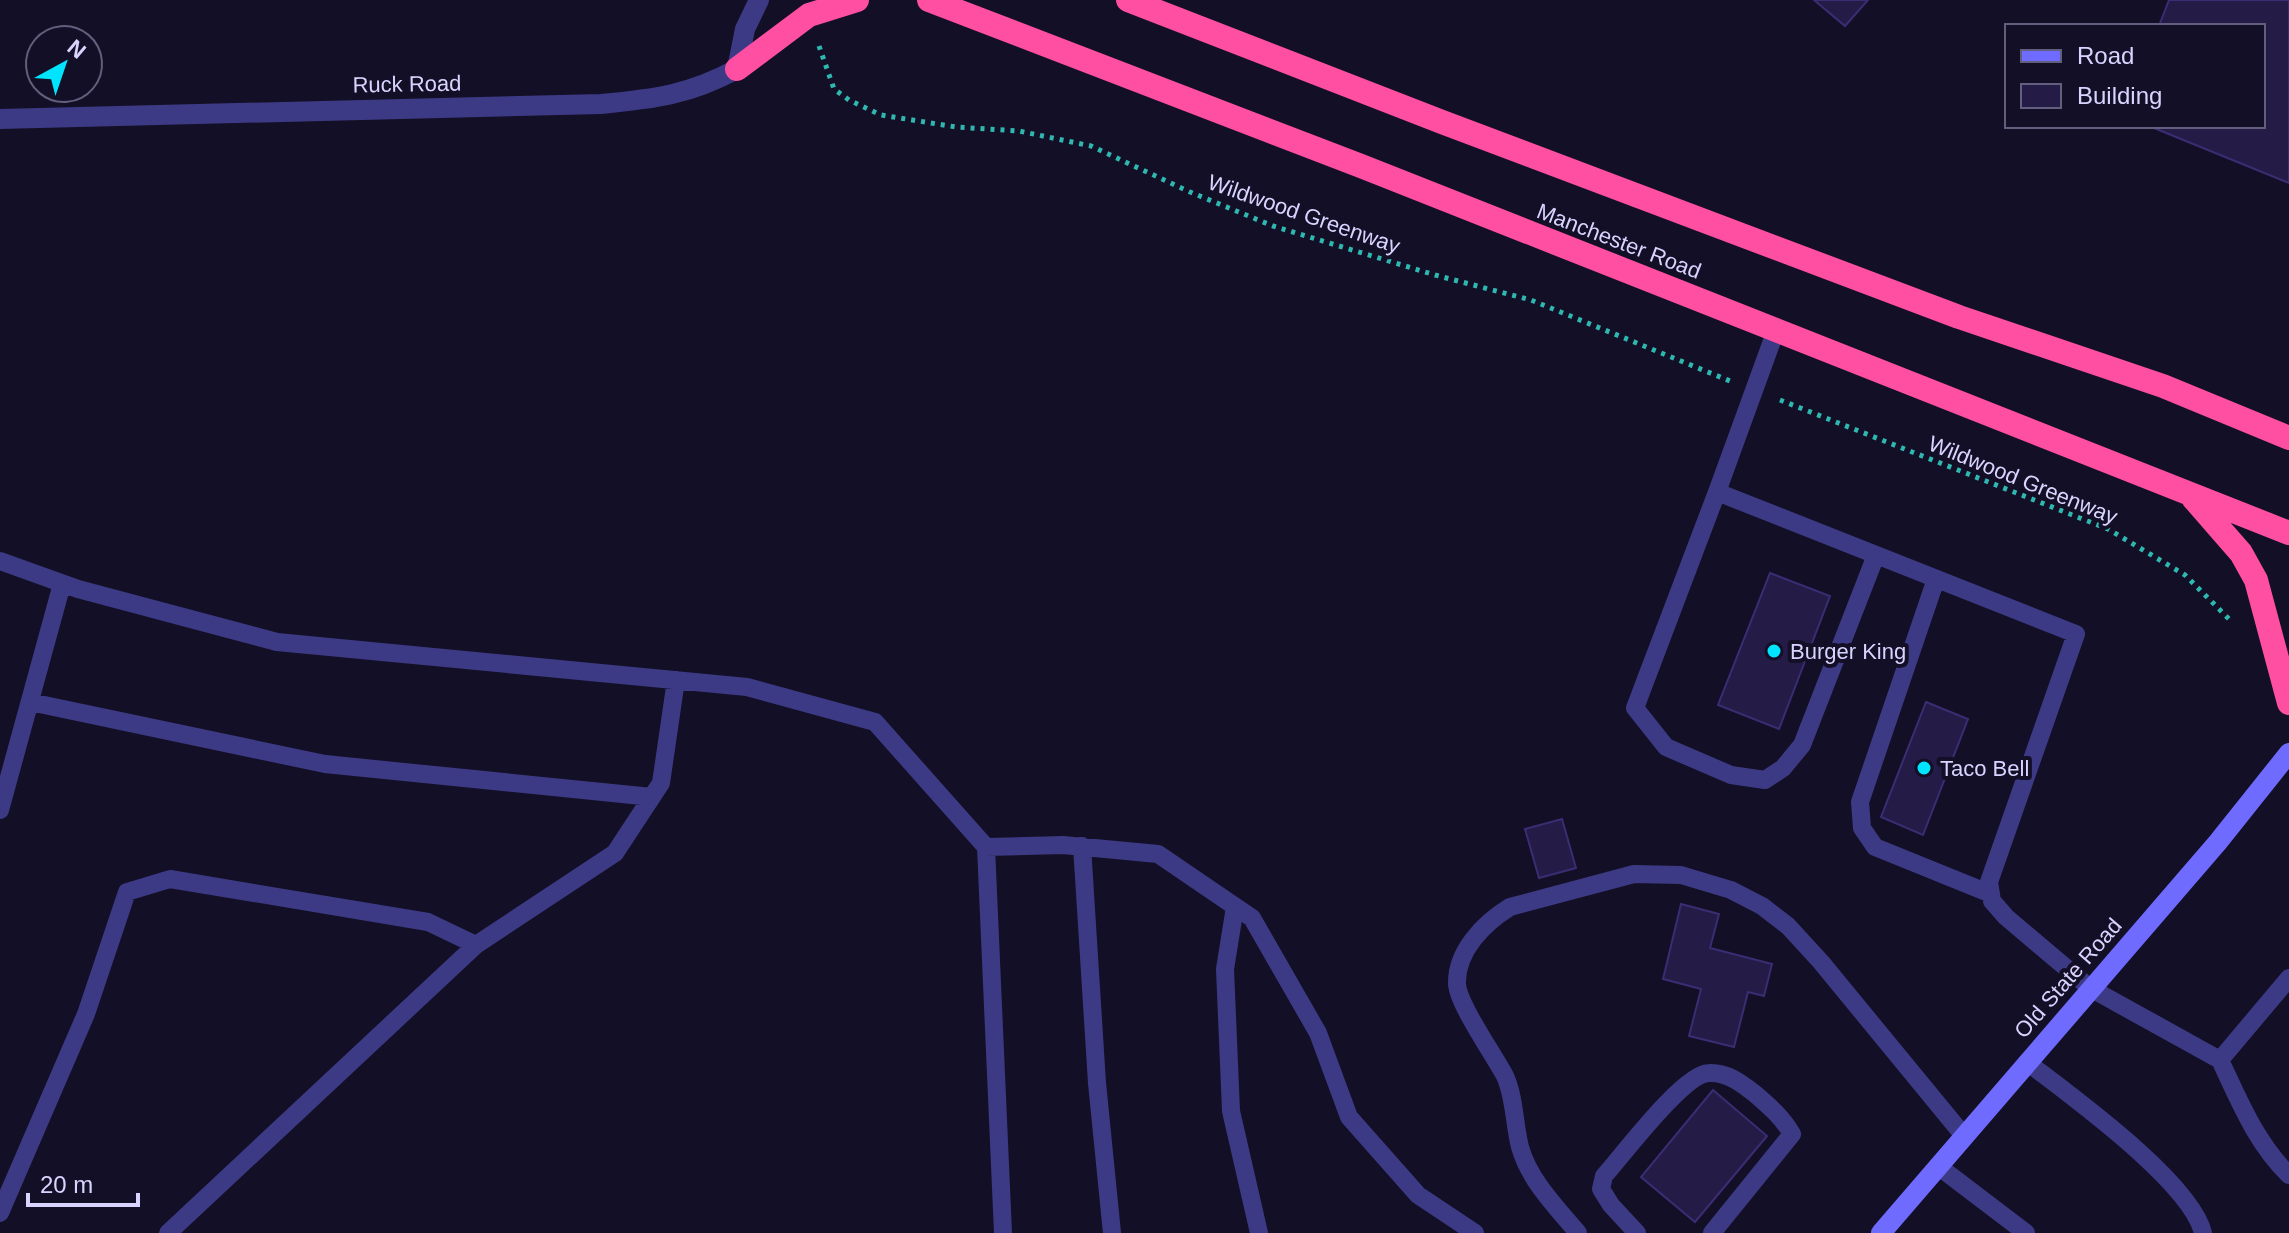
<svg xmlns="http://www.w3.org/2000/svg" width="2289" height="1233" font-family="Arial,sans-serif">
<rect width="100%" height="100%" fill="#130f26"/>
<path fill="#241b47" stroke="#3b2d73" stroke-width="2" d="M1814,0H1868L1845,26Z
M2169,0H2289V183L2149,126H2263V26H2159Z
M1770,573L1830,596L1779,729L1718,705Z
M1926,702L1968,719L1923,835L1881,817Z
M1562,819L1576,868L1539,878L1525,829Z
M1681,904L1719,914L1710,948L1772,964L1764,996L1748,992L1734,1047L1689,1036L1701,989L1663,979Z
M1713,1090L1767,1136L1695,1222L1641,1177Z"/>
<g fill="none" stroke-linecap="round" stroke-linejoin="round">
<path stroke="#2fb8b0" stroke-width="5" stroke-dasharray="4 6" stroke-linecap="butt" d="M819,46L834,89L849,100L881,115L956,127L1019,131L1091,146L1190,192L1273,226L1435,275L1531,300L1730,381
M1780,400L2108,529L2185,575L2233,623"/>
<path stroke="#3d3a85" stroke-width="18" d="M1776,330L1717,492L2076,634L1989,882L1992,901L2006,917L2090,988L2220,1060L2289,978
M1717,492L1635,708L1666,747L1731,775L1765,780L1783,768L1802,745L1876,555
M0,561L78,589L277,642L747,687L875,722L986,847L1063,845L1158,854L1252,918L1318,1033L1349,1117L1418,1195L1475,1233
M1936,579L1860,802L1862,828L1875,847L1991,894
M30,702L325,764L652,797
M0,810L62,584
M1082,846L1097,1083L1112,1233
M986,847L1003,1233
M1235,907L1225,969L1231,1111L1259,1233
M2220,1060C2239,1100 2256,1143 2289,1175
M2027,1062C2071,1096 2191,1182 2203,1233
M1938,1166L2026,1233
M0,1213L86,1014L127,892L170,879L428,922L476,945
M168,1233L476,945L615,853L661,783L676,680
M1578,1233C1557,1208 1529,1180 1520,1147C1514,1124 1515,1098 1505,1076C1494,1055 1458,1004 1457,984C1456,951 1484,923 1510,907L1634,874L1681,875L1731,890L1762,906L1788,926L1821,962L1964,1136
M1637,1233L1611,1205L1601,1189L1604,1176C1623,1155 1684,1073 1709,1073C1727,1072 1741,1083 1754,1093C1769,1106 1782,1117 1792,1134L1712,1233"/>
<path stroke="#3d3a85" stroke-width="20" d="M0,119L601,104C654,99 689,95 737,69L745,29L759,0"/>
<path stroke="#6f6bff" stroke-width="20" d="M1881,1233L2218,842L2289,753"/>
<path stroke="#ff4fa3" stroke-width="24" d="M929,0L1361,166L2289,533
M1128,0L1442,122L1959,317L2163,386L2289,438
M737,69L809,15L857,0
M2193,498L2241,553L2256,580L2289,703"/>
</g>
<g fill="#00e5ff" stroke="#130f26" stroke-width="3">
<circle cx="1774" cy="651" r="8"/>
<circle cx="1924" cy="768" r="8"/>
</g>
<g text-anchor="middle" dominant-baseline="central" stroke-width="8" stroke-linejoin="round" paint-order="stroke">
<g font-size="22" fill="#d9d4ff" stroke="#130f26">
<text transform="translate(407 84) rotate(-1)">Ruck Road</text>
<text transform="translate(1304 214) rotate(19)">Wildwood Greenway</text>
<text transform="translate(1619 241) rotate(21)">Manchester Road</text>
<text transform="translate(2023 480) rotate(22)">Wildwood Greenway</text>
<text transform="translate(2068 978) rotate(-49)">Old State Road</text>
</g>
<g font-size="22" fill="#d9d4ff" stroke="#130f26" text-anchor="start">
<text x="1790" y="651">Burger King</text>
<text x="1940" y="768">Taco Bell</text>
</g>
</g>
<rect x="2005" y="24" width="260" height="104" fill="#130f26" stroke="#625e7d" stroke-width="2"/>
<rect x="2021" y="50" width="40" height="12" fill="#6f6bff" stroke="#625e7d" stroke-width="2"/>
<text x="2077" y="64" font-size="24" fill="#d9d4ff">Road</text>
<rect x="2021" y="84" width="40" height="24" fill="#241b47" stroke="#625e7d" stroke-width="2"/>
<text x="2077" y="104" font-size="24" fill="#d9d4ff">Building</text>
<g transform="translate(64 64) rotate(40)"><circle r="38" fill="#130f26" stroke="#625e7d" stroke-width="2"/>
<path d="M0-6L14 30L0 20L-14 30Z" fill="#00e5ff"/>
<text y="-12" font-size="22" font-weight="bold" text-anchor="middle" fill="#d9d4ff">N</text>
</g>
<path d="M28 1193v12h110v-12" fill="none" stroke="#d9d4ff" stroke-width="4"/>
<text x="40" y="1193" font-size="24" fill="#d9d4ff" stroke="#130f26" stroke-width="6" paint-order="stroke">20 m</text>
</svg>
